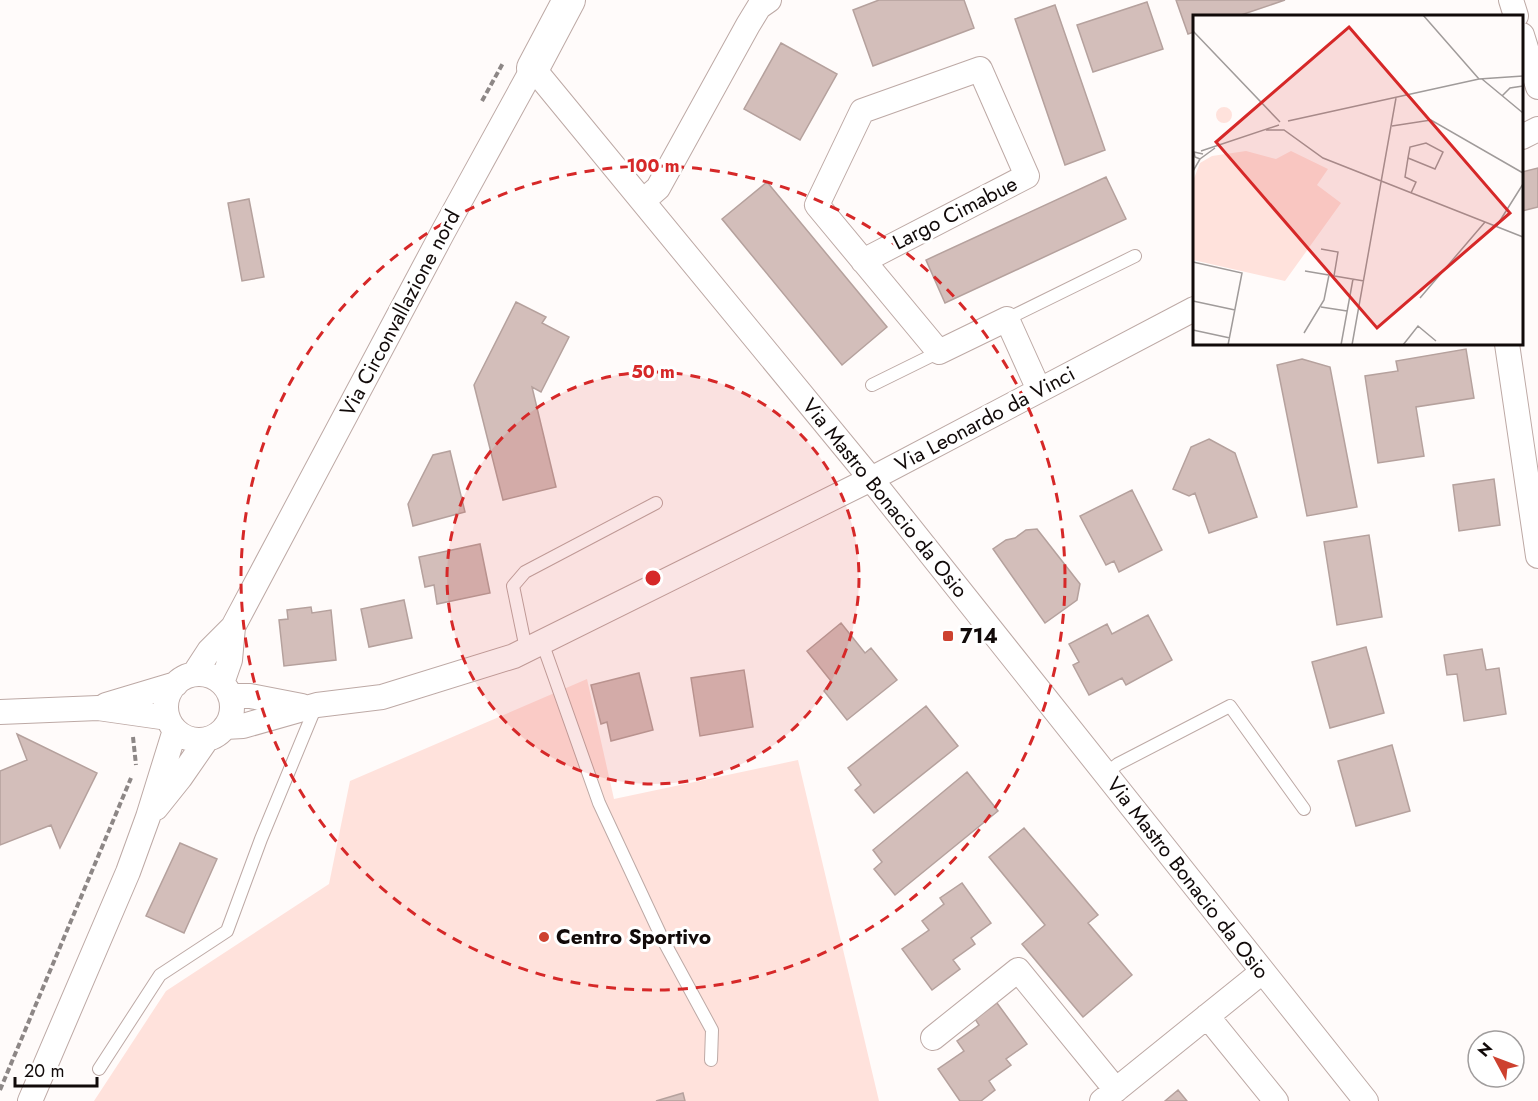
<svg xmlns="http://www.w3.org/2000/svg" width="1538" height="1101" font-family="Jost,sans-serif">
<rect width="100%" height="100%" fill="#fffbfa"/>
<path fill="#ffe2dc" d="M587,679L614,799L798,760L879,1101H94L166,991L329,884L350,781Z"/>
<path fill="#d3beba" stroke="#b5a19d" stroke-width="1.5" d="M879,0H964L974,28L873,66L853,10Z
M1176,0H1285L1238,16H1194V32L1188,34Z
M1147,2L1163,49L1093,72L1077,25Z
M1055,5L1105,150L1065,165L1015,19Z
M781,43L837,74L800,140L744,109Z
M1538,168V207L1522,211V172Z
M1106,177L1126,219L945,303L926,260Z
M767,182L887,327L842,365L722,219Z
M249,199L264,277L242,281L228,203Z
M516,302L546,317L542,323L569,337L541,392L532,387L556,487L503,500L474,385Z
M1466,349L1474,398L1416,407L1424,456L1378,463L1365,376L1398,371L1396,361Z
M1302,359L1330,367L1357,507L1307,516L1277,365Z
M1209,439L1235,453L1257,517L1209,533L1195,493L1189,496L1173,489L1191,447Z
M450,451L465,512L413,526L408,504L433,455Z
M1494,479L1500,525L1459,531L1453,485Z
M1132,490L1162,550L1119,572L1114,561L1106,565L1080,516Z
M1037,529L1080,584L1077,600L1045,623L993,549L1006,540L1015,538L1026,530Z
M1369,535L1382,617L1337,625L1324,542Z
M480,544L490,593L437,604L434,585L425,587L419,557Z
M404,600L412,638L369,647L361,609Z
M311,607L312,613L331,610L336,660L284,666L279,620L288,619L287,610Z
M1148,615L1172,660L1126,685L1122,678L1089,695L1073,665L1079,662L1069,644L1107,624L1112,634Z
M841,623L865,653L871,648L897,680L847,720L824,691L831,681L807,651Z
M1366,647L1384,713L1330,728L1312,662Z
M1482,649L1486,670L1499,668L1506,714L1464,721L1457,674L1447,675L1444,655Z
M744,670L753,727L700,736L691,678Z
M639,673L653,730L611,741L607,722L601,724L591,685Z
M926,706L958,746L874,813L855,790L861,785L848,768Z
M17,734L97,773L60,848L51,825L0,845V771L27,760Z
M1392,745L1410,811L1356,826L1338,761Z
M967,772L998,811L895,895L874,869L882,862L873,850Z
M1024,828L1098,915L1088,923L1132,975L1083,1017L1022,944L1045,925L989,857Z
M180,843L217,859L184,933L146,916Z
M962,883L991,923L971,938L975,944L953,960L960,969L932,990L902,949L929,930L922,921L944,904L940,898Z
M997,1003L1027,1044L1006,1059L1011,1065L989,1081L995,1090L981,1101H960L938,1069L964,1051L957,1041L979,1025L975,1019Z
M1178,1090L1187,1101H1165Z
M683,1093L685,1101H656Z"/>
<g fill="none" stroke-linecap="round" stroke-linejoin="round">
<g stroke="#bda9a5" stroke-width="14">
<path id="service" d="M1007,319L1135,256
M872,385L939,352
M542,642L599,803L662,938L712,1030L711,1060
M526,649L513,586L525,572L656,503
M1105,774L1118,764L1230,706L1304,809
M99,1069L160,975L227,931L261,839L316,706"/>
</g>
<g stroke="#bda9a5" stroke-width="26">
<path id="minor" d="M1511,0L1516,16
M1522,35L1538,87
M1522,137L1538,129
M643,201L658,188L748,25L759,7L769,0
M863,261L1027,176L980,69L862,111L817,205L939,352L1007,319L1039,390
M1507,344L1538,556
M194,674L209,651L233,627L443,232L533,68L871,479L1366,1101
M166 707a33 33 0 1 1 66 0a33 33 0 1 1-66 0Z
M222,683L230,660L233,627
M230,696H250L302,706
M106,705L176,684
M0,712L98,708L168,718
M225,727L243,726L317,705L382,697L514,656L871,479L1194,309
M156,808L180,778L207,739
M1207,1016L1276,1101
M933,1038L1018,970L1116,1090
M30,1101L128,872L148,817L175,730
M1102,1101L1262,972"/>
</g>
<g stroke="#bda9a5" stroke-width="34">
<path id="tertiary" d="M533,68L569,0"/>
</g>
<path stroke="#8d8786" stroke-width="4" stroke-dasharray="6 3" stroke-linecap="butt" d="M482,101L503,63
M133,737L136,765
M0,1090L131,778"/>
<use href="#service" stroke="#fff" stroke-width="12"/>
<use href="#minor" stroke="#fff" stroke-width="24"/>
<use href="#tertiary" stroke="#fff" stroke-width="32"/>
</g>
<circle cx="653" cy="578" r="206" fill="#d62828" fill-opacity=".12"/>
<g fill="none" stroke="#d62828" stroke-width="3" stroke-dasharray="10 8">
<circle cx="653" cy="578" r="206"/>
<circle cx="653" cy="578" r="412"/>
</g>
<g fill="#cd412f" stroke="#fff" stroke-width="2">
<rect x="942" y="630" width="12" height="12" rx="3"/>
<circle cx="544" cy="937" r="6"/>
</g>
<g text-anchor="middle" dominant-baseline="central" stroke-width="6" stroke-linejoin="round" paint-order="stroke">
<g font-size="21" fill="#110a09" stroke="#fff">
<text transform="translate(955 213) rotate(-27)">Largo Cimabue</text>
<text transform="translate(400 313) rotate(-62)">Via Circonvallazione nord</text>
<text transform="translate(985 419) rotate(-28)">Via Leonardo da Vinci</text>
<text transform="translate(885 498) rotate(51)">Via Mastro Bonacio da Osio</text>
<text transform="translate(1188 878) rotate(52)">Via Mastro Bonacio da Osio</text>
</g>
<g font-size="21" font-weight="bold" fill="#110a09" stroke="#fff" text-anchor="start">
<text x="960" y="636">714</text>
<text x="556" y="937">Centro Sportivo</text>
</g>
</g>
<g transform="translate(1193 15)">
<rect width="330" height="330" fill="#fffbfa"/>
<path d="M23 100a8 8 0 1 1 16 0a8 8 0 1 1-16 0ZM53,136L83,144L98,136L135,154L124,170L148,188L92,266L0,245V166L7,148L19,141Z" fill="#ffe2dc"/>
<path fill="none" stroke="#a09b9a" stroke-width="1.5" d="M230,0L286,64M0,16L87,107M289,64L330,98M309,81L317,73L330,71M95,106L286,64L330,61M199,111L238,105L330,158M73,115H91L130,143L330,222M8,136L86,110M215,143L242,154L250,137L233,128L217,132L215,143L212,162L223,167L218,178M7,144L2,142L1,137L10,139M0,156L7,144L22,133M303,212L330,169M128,234L145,237L141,261M0,247L49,258L35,330M112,256L171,266M227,283L292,207M0,286L42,295M128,292L154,296M0,315L37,323M111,318L131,285L136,260M148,330L160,264M159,330L203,83M210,330L225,311L243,326"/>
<path fill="#d62828" fill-opacity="0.15" stroke="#d62828" stroke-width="3" d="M156,12L317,198L184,313L23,127Z"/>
<rect width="330" height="330" fill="none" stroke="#110a09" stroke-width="3"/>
</g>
<circle cx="653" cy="578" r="9" fill="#d62828" stroke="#fff" stroke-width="3"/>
<g font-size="18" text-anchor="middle" font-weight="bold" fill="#d62828" stroke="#fff" stroke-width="6" stroke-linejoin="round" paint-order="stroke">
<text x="653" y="172">100 m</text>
<text x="653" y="378">50 m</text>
</g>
<g transform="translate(1496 1059) rotate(311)"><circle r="28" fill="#ffffff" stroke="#a09d9d" stroke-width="1.5"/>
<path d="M0-4.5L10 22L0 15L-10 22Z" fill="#cd412f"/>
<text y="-9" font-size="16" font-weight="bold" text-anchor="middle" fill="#110a09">N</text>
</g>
<path d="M15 1077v9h82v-9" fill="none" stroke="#110a09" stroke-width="3"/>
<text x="24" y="1077" font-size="18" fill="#110a09" stroke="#ffffff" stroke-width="4.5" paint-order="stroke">20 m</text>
</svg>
